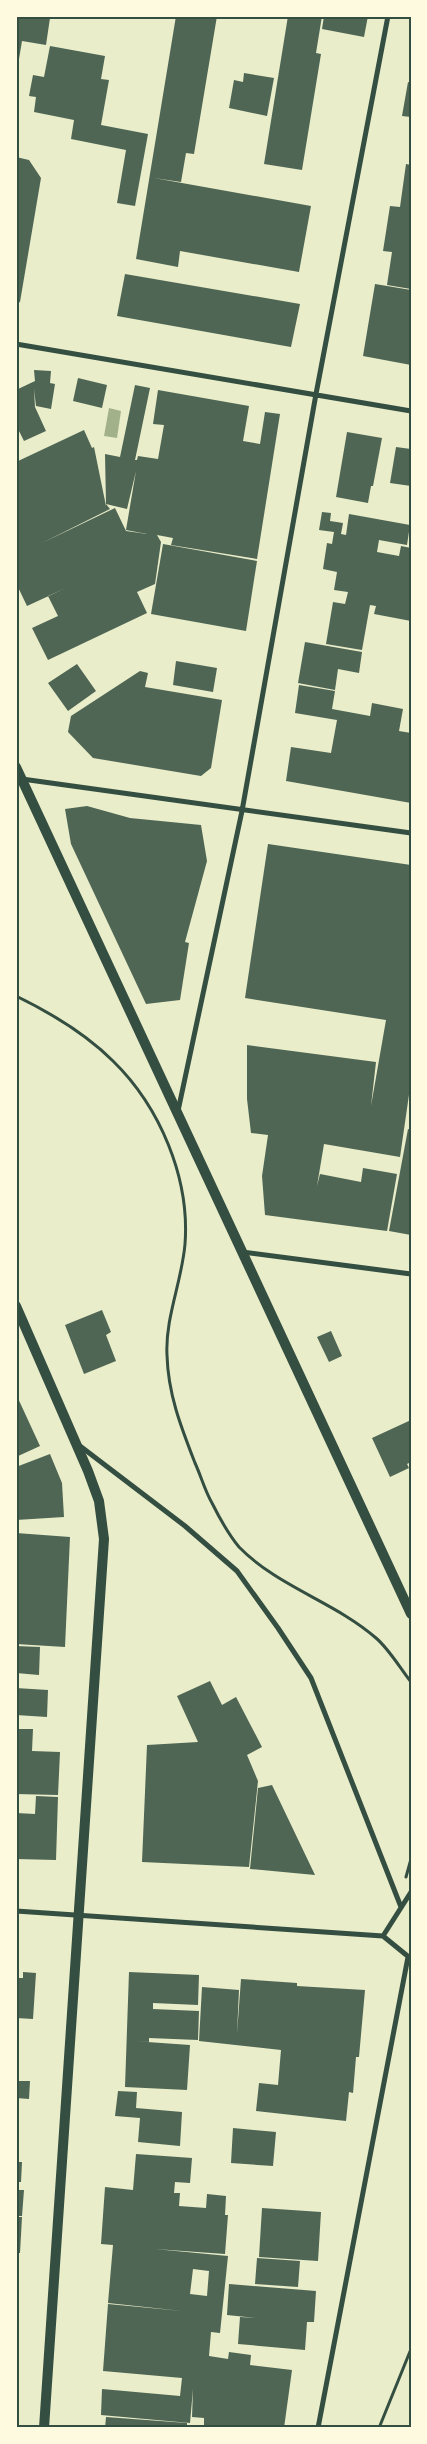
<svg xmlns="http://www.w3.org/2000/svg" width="427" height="2444" font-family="'Titillium Web',sans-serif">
<rect width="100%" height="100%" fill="#e9edc9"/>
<path fill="#a3b18a" d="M109,408L121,411L117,438L104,436Z"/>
<path fill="#4f6655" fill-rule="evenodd" d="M16,16L50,18L46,45L22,41L17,71Z
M176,16H217L194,154L186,153L181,182L154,178L311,206L299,272L180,251L178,267L136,259Z
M288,16H322L316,53L321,54L302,170L264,164Z
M324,16H368L364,37L322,29Z
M50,46L105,56L101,79L109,80L101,125L148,134L135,206L117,203L126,150L71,139L74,120L34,112L36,97L29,96L33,75L44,77Z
M244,73L274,78L267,116L229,108L234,80L243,82Z
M408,82L411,83V117L402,116Z
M16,157L29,160L41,178L20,302L16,304Z
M406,164L411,165V289L387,285L392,252L383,251L390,206L400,207Z
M125,274L300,304L291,347L117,316Z
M375,284L411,290V365L363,356Z
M34,370L51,371L50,383L55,384L51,409L36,406L34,389L35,407L46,431L24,441L16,425V390L35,381Z
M78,378L107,385L102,408L73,401Z
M135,385L150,388L135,460H137L138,456L158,459L164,425L153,424L158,390L249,406L243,441L260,444L265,412L280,414L257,559L171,545L173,538L157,535L161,542L155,584L137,592L147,613L48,660L32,628L58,616L48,596L66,588L27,606L16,583V462L84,430L92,448L94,447L106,506V504L110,509L42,543L115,508L126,531L147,534L126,530L136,471L127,509L106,504L105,454L120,457Z
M347,432L382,438L373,486H371L368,503L336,497Z
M396,447L411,449V486L390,483Z
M322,512L331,513L330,521L343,523L341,534L346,535L349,514L410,525L407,545L379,540L377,552L399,556L401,546L411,548V621L374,614L376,606L370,605L362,650L326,644L333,602L345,604L348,592L334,590L337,572L323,569L327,543L332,544L334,532L319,530Z
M163,544L257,561L246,631L151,614Z
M305,642L362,652L359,673L338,669L335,690L298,683Z
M176,661L217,668L213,692L173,685Z
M77,664L96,691L68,711L48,683Z
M140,671L148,673L145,687L222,700L211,768L201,776L93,758L68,732L71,716Z
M299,685L335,691L332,709L370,716L372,703L403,709L399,731L411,733V803L286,781L291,747L331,753L337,720L295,713Z
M87,806L130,818L201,825L207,861L185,942L189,943L180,1000L146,1004L71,844L65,809Z
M268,844L411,865V1081L400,1157L324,1144L317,1186L320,1174L361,1182L363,1168L397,1174L387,1231L265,1215L262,1176L268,1135L251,1133L247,1099V1045L376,1062L371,1106L386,1020L245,998Z
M408,1129L411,1130V1235L389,1231Z
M102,1310L111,1332L106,1335L116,1361L84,1374L65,1325Z
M331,1331L342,1356L329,1362L317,1337Z
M16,1394L40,1446L16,1457Z
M411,1420V1462L407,1464L409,1468L390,1477L372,1438Z
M50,1454L62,1483L64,1517L16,1520V1467Z
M16,1533L70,1537L65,1647L16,1644Z
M16,1646L40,1647L39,1675L16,1673Z
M210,1681L222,1705L236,1697L262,1747L247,1755L258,1781L249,1867L142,1862L147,1745L198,1742L177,1696Z
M16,1688L48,1690L47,1717L16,1715Z
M16,1729H33L32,1751L60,1752L58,1795L16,1794Z
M272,1785L315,1875L250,1869L258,1788Z
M36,1796L58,1797L56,1860L16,1859V1813L35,1814Z
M23,1972L36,1973L33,2019L16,2018V1978H23Z
M129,1972L199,1975L198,2005L153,2003V2009L199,2011L198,2040L149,2038V2042L133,2041L190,2045L187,2090L125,2087Z
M241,1979L297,1983V1986L365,1990L359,2057H356L353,2093L349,2092L346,2121L256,2111L259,2083L278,2085L281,2050L199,2041L202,1987L239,1990L237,2034Z
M16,2081H30L29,2099L16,2098Z
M118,2091L137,2092L136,2108L182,2112L180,2146L138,2142L140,2118L115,2116Z
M233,2128L276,2132L273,2166L231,2163Z
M136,2154L192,2158L190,2183L175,2182L174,2193H180L179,2206L206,2208L207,2194L226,2196L225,2215H228L225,2254L155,2249L228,2256L220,2333L211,2332L209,2356L228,2359L229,2352L251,2355L250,2365L292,2370L284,2428H204V2418L192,2417L193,2389L190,2423L101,2415L102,2389L180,2396L182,2378L103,2371L108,2304L182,2311L108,2303L113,2245L101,2244L105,2187L133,2190ZM193,2269L209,2271L207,2296L190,2294Z
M16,2162H22L21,2182H16Z
M16,2190H24L22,2216H16Z
M262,2208L321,2212L318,2261L259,2257Z
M16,2217H22L20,2253H16Z
M257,2258L300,2261L298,2287L255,2284Z
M229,2284L316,2291L314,2322H307L305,2350L238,2344L240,2317L257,2318L227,2315Z
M106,2417L187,2423V2428H105Z"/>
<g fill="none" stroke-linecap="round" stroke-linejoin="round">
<path stroke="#344e41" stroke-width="3" d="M16,996C49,1012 86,1034 113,1061C160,1107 190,1178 185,1244C182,1281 165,1318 167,1355C168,1394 181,1427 195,1463C201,1476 205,1491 212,1503C219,1517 229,1535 239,1547C278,1587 335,1602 376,1638C389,1649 400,1668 411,1682
M406,1877L411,1859
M379,2428L411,2349"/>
<path stroke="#344e41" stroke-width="5" d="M16,344L411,411
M22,779L411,833
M178,1111L242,811L316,394L388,16
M242,1252L411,1274
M80,1446L185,1526L237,1571L278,1628L311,1678L401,1907
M16,1911L383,1936
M410,1958L383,1936L411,1892
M318,2428L408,1957"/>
<path stroke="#344e41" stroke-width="10" d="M16,767L411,1614
M16,1306L88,1471L99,1501L104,1539L44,2428"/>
</g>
<rect width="427" height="2444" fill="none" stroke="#fefae0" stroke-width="35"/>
<rect x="18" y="18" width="392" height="2408" fill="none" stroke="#344e41" stroke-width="2"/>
</svg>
